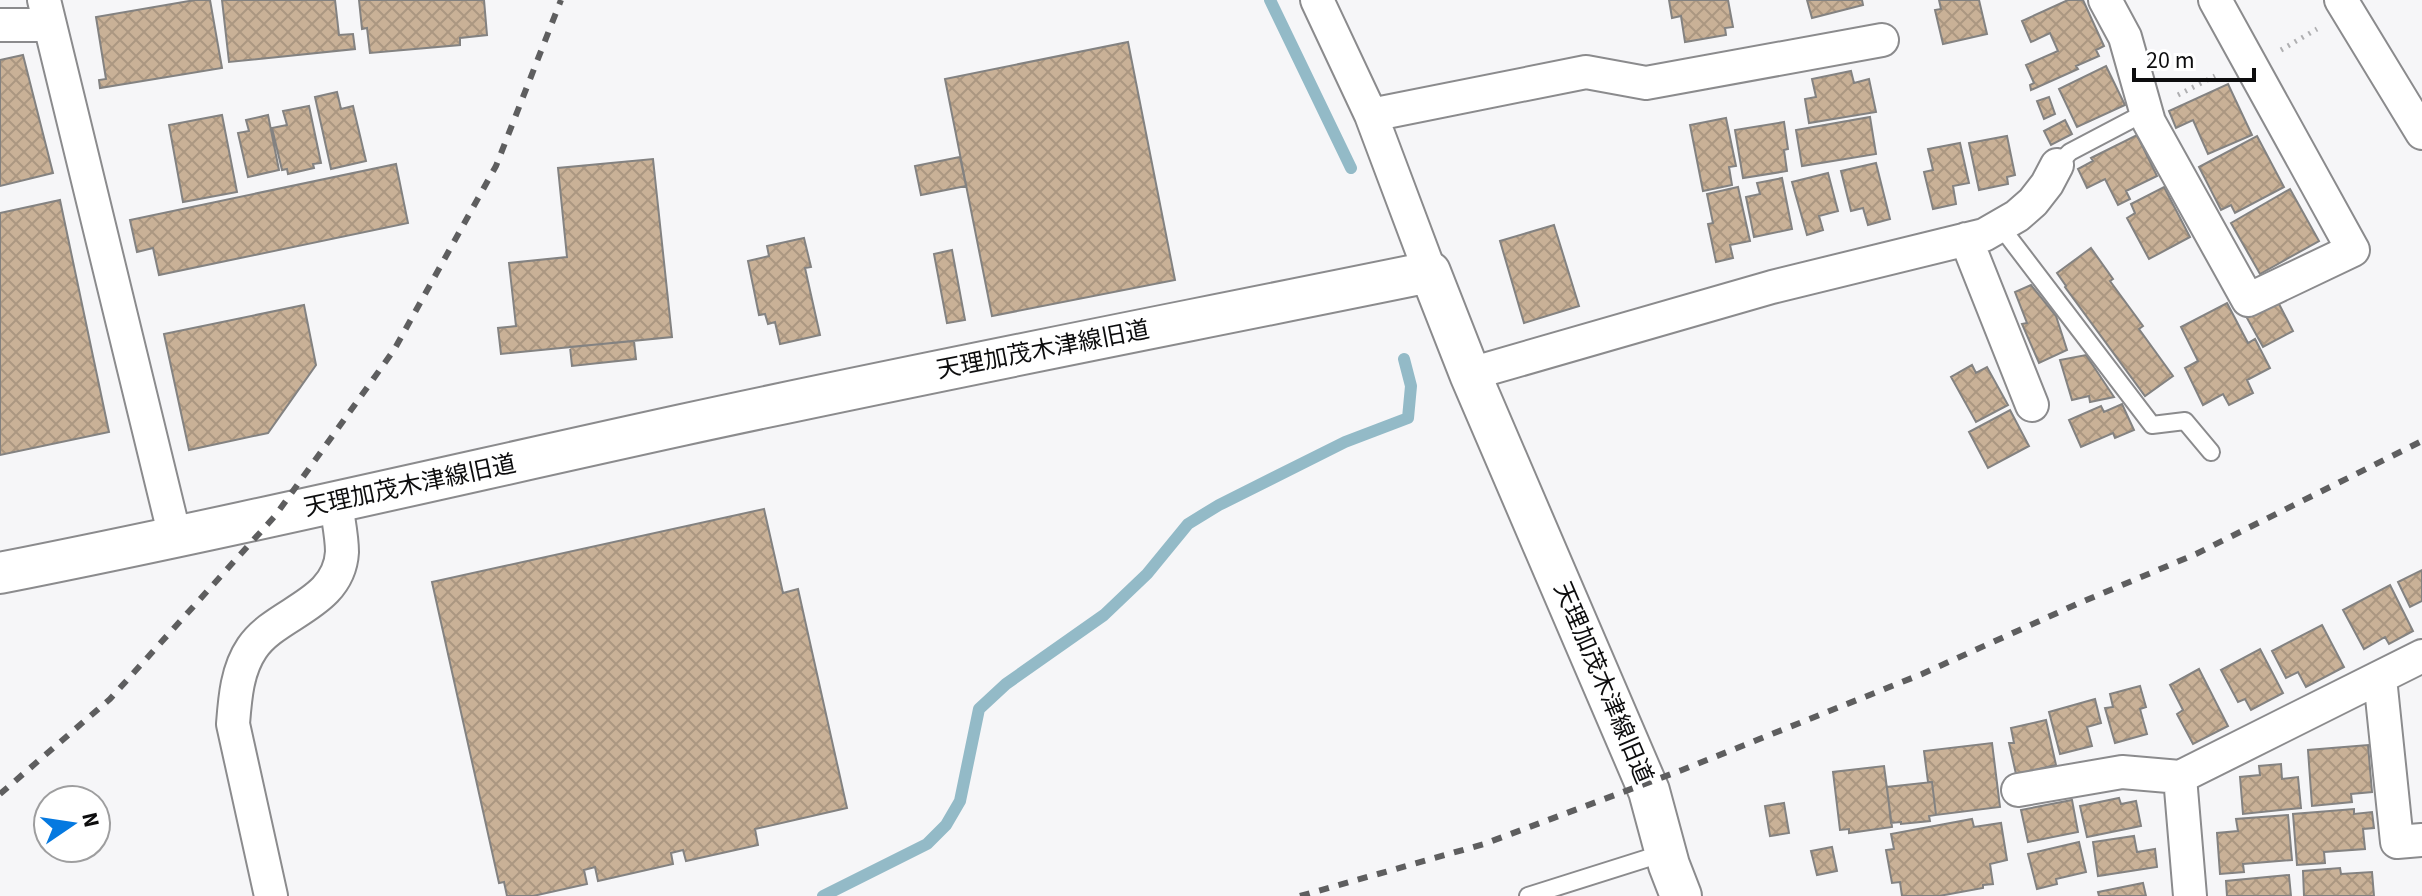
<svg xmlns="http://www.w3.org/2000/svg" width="2422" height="896" font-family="'Source Sans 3','Noto Sans JP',sans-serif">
<defs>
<pattern id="building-cross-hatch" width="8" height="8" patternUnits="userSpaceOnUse" patternTransform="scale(2)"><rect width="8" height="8" fill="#c9b197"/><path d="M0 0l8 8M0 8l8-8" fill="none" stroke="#ab9781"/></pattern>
</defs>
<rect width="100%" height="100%" fill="#f6f6f8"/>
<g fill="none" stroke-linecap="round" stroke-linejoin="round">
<path stroke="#93bac7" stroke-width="12" d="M1270,0L1351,168
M823,896L927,844L946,825L960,801L979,709L1006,684L1104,615L1147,574L1188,524L1219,505L1345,442L1408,418L1411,386L1404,359"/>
</g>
<path fill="url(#building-cross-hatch)" stroke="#838281" stroke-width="2" d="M195,0H210L222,68L100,88L99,80L106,79L96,17Z
M222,0H335L339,35L353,34L355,49L229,62Z
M359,0H484L487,35L460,38V45L370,53L367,28L362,29Z
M1669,0H1728L1733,27L1725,28L1726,35L1685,42L1681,16L1672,18Z
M1807,0H1862L1863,5L1812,18Z
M1939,0H1979L1987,34L1943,44L1935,10L1941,9Z
M2068,0H2083L2104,46L2096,50L2099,56L2076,66L2078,69L2031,90L2030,85L2034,83L2026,65L2058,51L2050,33L2031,42L2022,21Z
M1128,42L1175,280L992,316L945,79Z
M23,55L53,173L0,186V60Z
M2106,66L2125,105L2077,127L2059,89Z
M1851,71L1854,83L1869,79L1876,112L1809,123L1805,99L1816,97L1812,79Z
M2228,84L2252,135L2208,154L2193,120L2176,128L2169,111Z
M337,92L341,109L353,106L366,161L331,169L315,97Z
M2049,97L2055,114L2044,119L2037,101Z
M309,106L321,163L313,164L314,168L288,174L287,169L282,170L272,128L287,125L283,111Z
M222,115L237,192L183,202L169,125Z
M268,115L279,170L248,177L238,133L249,131L246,120Z
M1870,117L1876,154L1802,166L1796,130Z
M1726,118L1736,166L1729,167L1732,185L1703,191L1690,125Z
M2065,120L2072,134L2051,145L2044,131Z
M1784,122L1788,149L1784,150L1787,171L1743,178L1735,130Z
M2137,135L2157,176L2126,191L2130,199L2118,205L2105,179L2087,188L2078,169L2093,161L2091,158Z
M2007,136L2015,175L2007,177L2008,184L1979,190L1969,143Z
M2257,136L2284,187L2235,213L2231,205L2221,210L2199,167Z
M1960,143L1969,183L1953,186L1956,204L1933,209L1924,172L1933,170L1928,149Z
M960,157L966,186L921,195L915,166Z
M653,159L672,337L501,354L498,328L516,326L509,263L567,257L558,168Z
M1876,163L1890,219L1868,225L1863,208L1851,211L1841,171Z
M396,164L408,223L159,275L153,248L137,252L130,220Z
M1828,173L1838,211L1819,216L1823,230L1807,235L1792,182Z
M1782,178L1792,229L1754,237L1746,197L1760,194L1757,183Z
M1738,187L1750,241L1730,245L1733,258L1716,262L1708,224L1713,223L1707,194Z
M2164,187L2190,237L2149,259L2127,218L2135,213L2131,204Z
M2290,189L2319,241L2260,274L2231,223Z
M60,200L109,432L0,455V213Z
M1554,225L1579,306L1524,323L1500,241Z
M804,238L811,267L805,268L820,335L780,344L775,322L768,324L765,314L759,315L748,261L769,256L767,246Z
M2091,248L2113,279L2110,281L2143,326L2139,329L2173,376L2145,396L2065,287L2066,286L2057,273Z
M952,250L965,320L947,323L934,254Z
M2031,285L2056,316L2067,350L2039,363L2022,324L2027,323L2015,292Z
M2278,302L2293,331L2263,347L2247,318Z
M2227,303L2248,343L2255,339L2270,368L2247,380L2253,393L2229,405L2223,394L2203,405L2185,368L2198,361L2181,327Z
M304,305L316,365L268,433L189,450L164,334Z
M634,341L636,359L572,366L570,347Z
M2086,355L2114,397L2090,402L2089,396L2072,400L2060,360Z
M1972,365L1976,373L1987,367L2008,405L1976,422L1951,377Z
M2122,404L2134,430L2115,438L2113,433L2081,447L2069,420L2101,406L2104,412Z
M2010,410L2029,446L1988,468L1969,432Z
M764,509L783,593L798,589L847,808L755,829L758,845L686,861L683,850L671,853L673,864L598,881L595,867L584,870L587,884L533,896H507L504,882L499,883L432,582Z
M2422,570V601L2410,607L2398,582Z
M2390,585L2413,631L2389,644L2385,637L2364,649L2343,610Z
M2322,625L2344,667L2306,687L2298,672L2286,678L2272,651Z
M2260,649L2283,693L2251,710L2245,699L2238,702L2221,670Z
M2199,669L2228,726L2193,744L2177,714L2183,710L2170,685Z
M2140,686L2146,707L2140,709L2147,734L2115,743L2105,708L2113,707L2110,694Z
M2095,699L2101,723L2087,727L2092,746L2060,754L2049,712Z
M2046,720L2056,765L2016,774L2009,743H2014L2011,728Z
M1992,743L2000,807L1936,815L1932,782H1928L1924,751Z
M2368,745L2372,792L2351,794L2352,802L2312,806L2308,750Z
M2281,764L2282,779L2298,777L2301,808L2243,814L2240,777L2260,775L2259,766Z
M1884,766L1892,827L1849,833V829L1840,830L1833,772Z
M1932,782L1936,815L1929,816L1930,821L1901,824V822L1891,823L1887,787Z
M2119,798L2121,804L2136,801L2141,826L2087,837L2080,806Z
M2072,800L2078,832L2028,842L2021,810Z
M1784,803L1789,833L1770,836L1765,806Z
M2354,809V814L2372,812L2374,828L2363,829L2365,849L2324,852L2325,863L2297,865L2293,814Z
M2288,815L2292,860L2243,864L2244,872L2220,874L2217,833L2238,831L2236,819Z
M1972,819L1974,827L2001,823L2007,860L1990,864L1993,884L1983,885V888L1939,896H1902L1900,882L1892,883L1886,850L1894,849L1891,834Z
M2134,836L2137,852L2155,849L2157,867L2098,876L2093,842Z
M2079,842L2086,872L2056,879L2057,884L2037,889L2028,854Z
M1832,847L1837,871L1817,875L1811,851Z
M2340,868L2341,874L2372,872L2374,896H2304L2303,871Z
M2289,875L2291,896H2227L2226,881Z
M2143,883L2146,896H2099L2098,892Z"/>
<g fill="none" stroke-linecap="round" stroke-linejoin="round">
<g stroke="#8b8b8d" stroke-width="20">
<path id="service" d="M2057,165L2070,152L2146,112
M2001,227L2152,425L2185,421L2211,452
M1528,896L1664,853"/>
</g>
<g stroke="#8b8b8d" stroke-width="36">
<path id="minor" d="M44,0L175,537
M1317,0L1371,115L1430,272
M2105,0L2125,37L2149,122L2248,300L2353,250L2215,0
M2341,0L2422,133
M0,25H50
M1371,115L1586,72L1646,83L1882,40
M1966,239L2032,405
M1470,374L1772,287L1984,235L2017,216L2033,202L2047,184L2057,165
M2380,678L2397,842L2422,840
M2180,777L2190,896
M2018,790L2122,772L2180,777L2422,656
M271,896L233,724C235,698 237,670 252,648C276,612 339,605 342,552C342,536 338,519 336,503"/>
</g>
<g stroke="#8b8b8d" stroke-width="44">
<path id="tertiary" d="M0,573C228,528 454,475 682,425C930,371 1180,323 1430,272L1470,374L1649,791L1669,865L1681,896"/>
</g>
<path stroke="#afafb1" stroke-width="5" stroke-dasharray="2 6" stroke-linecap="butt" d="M2281,50L2317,29
M2178,95L2215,76"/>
<use href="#service" stroke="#fff" stroke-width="16"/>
<use href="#minor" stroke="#fff" stroke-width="32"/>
<use href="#tertiary" stroke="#fff" stroke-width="40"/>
<path stroke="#5e5e5f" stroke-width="6" stroke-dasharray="10 10" stroke-linecap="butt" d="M0,794L110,699L275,516L394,350L496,166L561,0
M1300,896L1484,844L1682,770L1922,674L2077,604L2196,554L2422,441"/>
</g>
<g text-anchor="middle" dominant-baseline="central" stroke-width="6" stroke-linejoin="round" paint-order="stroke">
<g font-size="24" fill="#0d0d0e" stroke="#fff">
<text transform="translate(1043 350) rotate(-11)">天理加茂木津線旧道</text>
<text transform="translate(410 486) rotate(-12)">天理加茂木津線旧道</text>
<text transform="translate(1603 683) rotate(67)">天理加茂木津線旧道</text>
</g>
</g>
<g transform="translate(72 824) rotate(77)"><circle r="38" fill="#ffffff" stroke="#9e9e9f" stroke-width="2"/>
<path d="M0-6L14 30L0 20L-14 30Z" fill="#0579e0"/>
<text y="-12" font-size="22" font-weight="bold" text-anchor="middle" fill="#0d0d0e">N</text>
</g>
<path d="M2134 68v12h120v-12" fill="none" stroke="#0d0d0e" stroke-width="4"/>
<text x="2146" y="68" font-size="24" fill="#0d0d0e" stroke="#ffffff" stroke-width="6" paint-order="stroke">20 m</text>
</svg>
